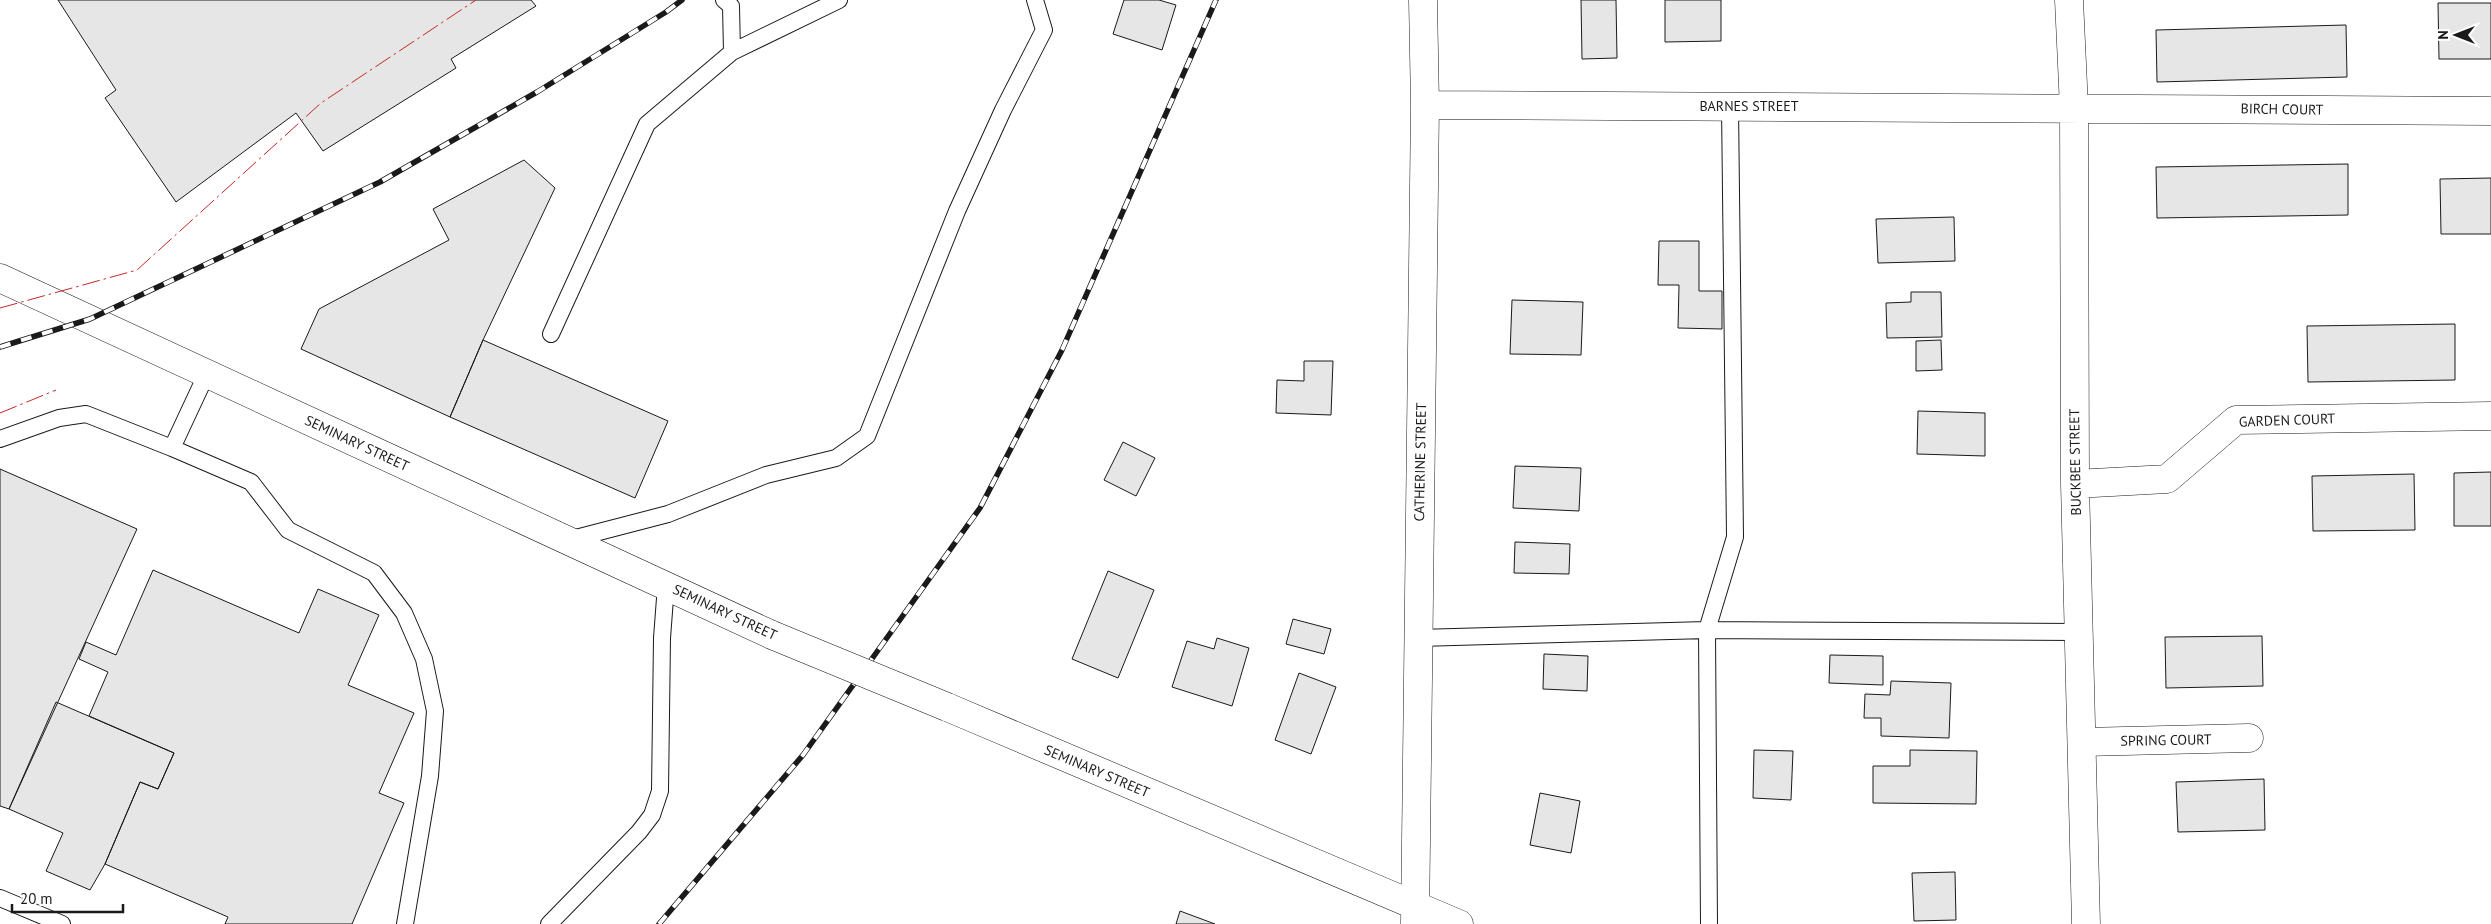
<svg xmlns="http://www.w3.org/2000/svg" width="2491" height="924" font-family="'PT Sans',sans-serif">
<rect width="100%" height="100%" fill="#fff"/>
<path fill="#e6e6e6" stroke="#1a1a1a" d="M58,0H531L536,6L451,59L456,68L323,151L296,113L176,202L105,98L116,90Z
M1124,0H1159L1176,5L1162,50L1113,34Z
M1581,0H1616L1617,58L1582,59Z
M1665,0H1721V41L1665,42Z
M2438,3H2491V59H2439Z
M2346,25L2347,77L2157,82L2156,30Z
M524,160L555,188L483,340L450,417L301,349L319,309L449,240L433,209Z
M2348,164V215L2157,218L2156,167Z
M2491,178V234H2441L2440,179Z
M1954,217L1955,261L1878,263L1876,219Z
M1659,241H1699V291H1722V329L1678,328L1679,285H1658Z
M1911,292H1941L1942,337L1887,338L1886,303L1911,302Z
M1512,300L1583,302L1581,355L1510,354Z
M2455,324V380L2308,382L2307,326Z
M483,340L668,421L635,498L450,417Z
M1941,340L1942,370L1916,371V341Z
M1304,361H1333L1331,415L1276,413L1277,380L1304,381Z
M1918,411L1985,413V456L1917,454Z
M1123,442L1155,458L1136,496L1104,480Z
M1515,466L1581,468L1579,511L1513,508Z
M0,469L137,529L9,809L0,806Z
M2491,472V526H2454V473Z
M2414,474L2415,530L2313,531L2312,476Z
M1515,542L1570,544L1569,574L1514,573Z
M153,570L299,633L318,589L379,615L348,685L414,713L379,793L404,803L352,924H225L228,917L105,864L140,782L158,789L174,753L89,716L108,672L79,659L86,642L116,655Z
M1108,571L1154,590L1118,678L1072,659Z
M1293,619L1331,629L1324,654L1286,644Z
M2262,636L2263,686L2166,688L2165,637Z
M1217,638L1249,648L1232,706L1172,687L1187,641L1214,649Z
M1544,654L1588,656L1587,691L1543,689Z
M1830,655L1883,656V685L1829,683Z
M1299,673L1336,687L1311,754L1275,740Z
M1891,681L1951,683L1949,738L1881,736V718H1864L1865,694L1890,695Z
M56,702L174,753L158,789L140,782L105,864L90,890L46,871L63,833L9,809Z
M1754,750L1793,751L1791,800L1753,798Z
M1910,750L1977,751L1976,804L1873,803V766H1910Z
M2264,779L2265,830L2178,832L2176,782Z
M1540,793L1580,801L1571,853L1530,845Z
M1955,872L1956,920L1914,921L1912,873Z
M1180,911L1215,924H1176Z"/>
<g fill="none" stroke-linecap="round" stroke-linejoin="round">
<g stroke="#1a1a1a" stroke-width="18">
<path id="service" d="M732,52L839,0
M551,334L647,124L732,52L731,6L724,0
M207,373L172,448L251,482L288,530L374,573L404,613L424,659L435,711L430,776L405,924
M0,439L59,418L86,414L172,448
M568,540L668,514L766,475L836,458L867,436L957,211L1003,110L1044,30L1035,0
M1418,638L1707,630L2079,632
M0,898L62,924
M549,924L639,832L652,815L660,791L662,638L666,585
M1709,924L1707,630L1735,537L1730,106"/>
</g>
<g stroke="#1a1a1a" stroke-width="29">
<path id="minor" d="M2069,0L2074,107L2075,484L2086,924
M1425,105L2491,111
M2075,484L2167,479L2236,420L2491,416
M2083,742L2249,738
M1415,924L1425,105L1423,0"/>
</g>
<g stroke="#1a1a1a" stroke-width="29">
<path id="tertiary" d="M0,278L772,635
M947,707L1459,924"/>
</g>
<use href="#service" stroke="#fff" stroke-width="16"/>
<use href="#minor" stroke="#fff" stroke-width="28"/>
<use href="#tertiary" stroke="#fff" stroke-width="28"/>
<g stroke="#1a1a1a" stroke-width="5.5">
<path id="rail" d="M0,347L90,319L380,182L537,92L666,12L682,0
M659,924L803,755L980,508L1062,350L1216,0"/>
</g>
<use href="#rail" stroke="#fff" stroke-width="4" stroke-dasharray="11" stroke-linecap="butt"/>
<g stroke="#1a1a1a" stroke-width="29" stroke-linecap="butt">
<path id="tertiary-bridge" d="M772,635L947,707"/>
</g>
<use href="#tertiary-bridge" stroke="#fff" stroke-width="28"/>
<path stroke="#c62828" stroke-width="1" stroke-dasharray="18 4 2.5 4" stroke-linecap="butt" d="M0,308L137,270L321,103L476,0
M0,413L56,390"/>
</g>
<g text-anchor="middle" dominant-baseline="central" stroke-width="4" stroke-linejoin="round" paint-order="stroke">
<g font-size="14" fill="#1a1a1a" stroke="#fff">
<text x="1749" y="106">BARNES STREET</text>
<text transform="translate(2282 109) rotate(1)">BIRCH COURT</text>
<text transform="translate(2287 420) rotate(-2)">GARDEN COURT</text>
<text transform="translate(357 443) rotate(25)">SEMINARY STREET</text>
<text transform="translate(1420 462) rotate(-89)">CATHERINE STREET</text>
<text transform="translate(2075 462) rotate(-91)">BUCKBEE STREET</text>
<text transform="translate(725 612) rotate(25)">SEMINARY STREET</text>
<text transform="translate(2166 740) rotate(-1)">SPRING COURT</text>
<text transform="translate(1097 771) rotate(23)">SEMINARY STREET</text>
</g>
</g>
<g transform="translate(2456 35) rotate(270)" stroke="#ffffff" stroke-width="4" paint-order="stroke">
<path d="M0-4L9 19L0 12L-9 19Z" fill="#1a1a1a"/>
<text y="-8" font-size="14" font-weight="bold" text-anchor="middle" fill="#1a1a1a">N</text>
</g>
<path d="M12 904v8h111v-8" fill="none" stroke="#1a1a1a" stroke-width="2.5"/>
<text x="20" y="904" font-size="15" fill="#1a1a1a" stroke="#ffffff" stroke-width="4" paint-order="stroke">20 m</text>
</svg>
